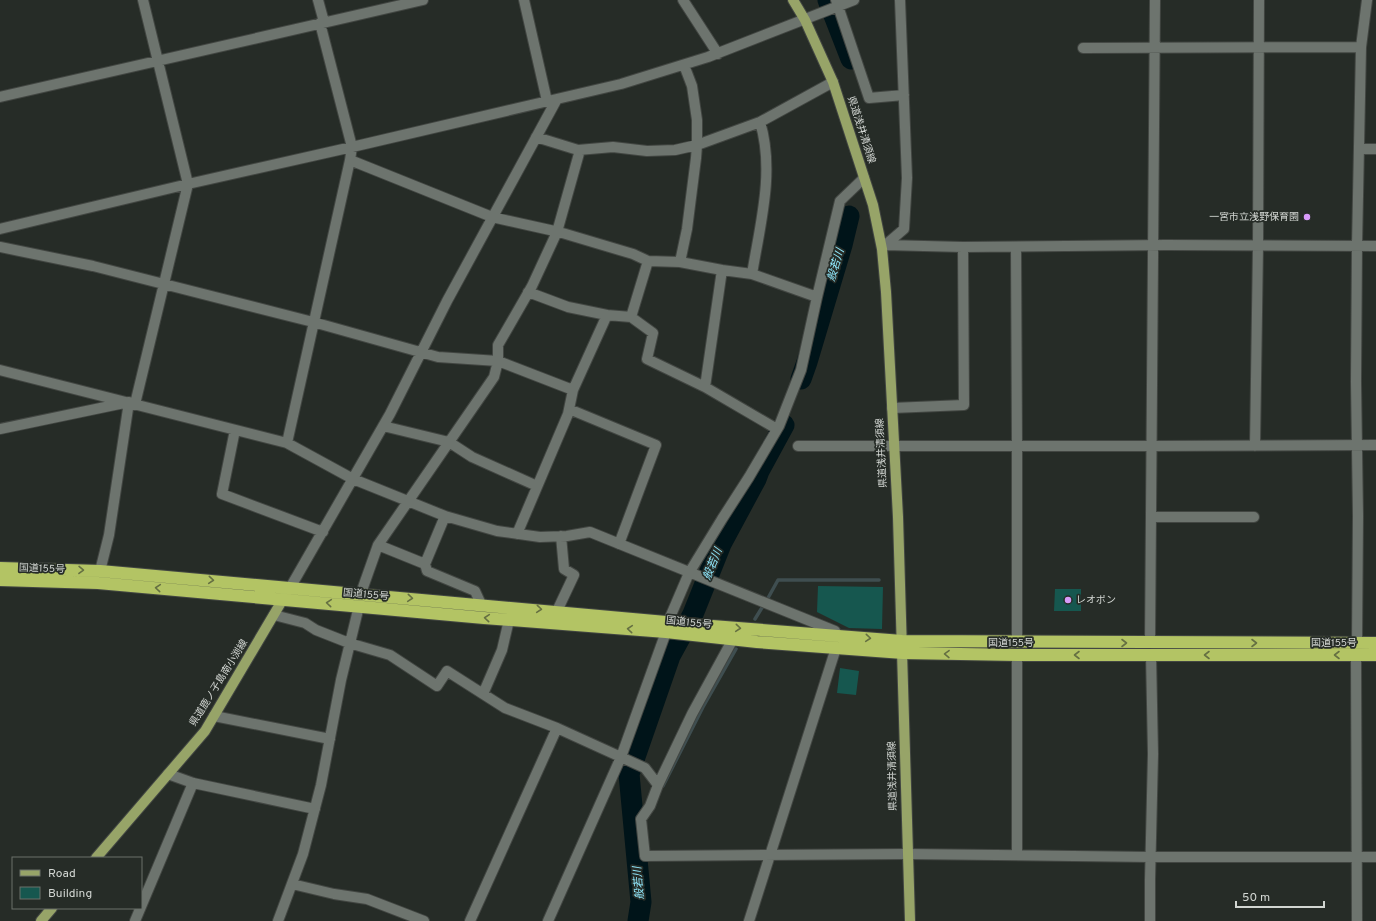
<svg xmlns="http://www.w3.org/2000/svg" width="1376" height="921" font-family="Overpass,'Noto Sans JP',sans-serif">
<rect width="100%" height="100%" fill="#262c27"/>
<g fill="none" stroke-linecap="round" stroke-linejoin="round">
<path stroke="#3f4e50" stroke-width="3.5" d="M768,598L778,580H879
M755,619L763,606
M663,786L703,707L736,649"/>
<path stroke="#001419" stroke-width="21" d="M828,0L851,59
M801,379L807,362L842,245L849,216
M638,921L641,902L629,774L670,656L693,614L721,544L756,479L759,471L784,425"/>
</g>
<path fill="#16574f" d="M818,586L883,587L882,629L849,628L817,612Z
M1055,589H1081V611H1054Z
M840,668L859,671L856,695L837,693Z"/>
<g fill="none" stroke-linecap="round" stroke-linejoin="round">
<g stroke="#424642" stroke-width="12">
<path id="minor" d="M318,0L324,22
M524,0L547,101
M683,0L718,54
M836,0L869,98L904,95
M320,23L352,147L350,160L492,217L559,232L633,254L648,261L680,262L687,229L696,158L697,145V120L692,86L684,65
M1083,48L1361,47
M0,97L423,0
M536,137L578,150L613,147L647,151L675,150L697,145L760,122L833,82
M1359,149H1376
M0,229L188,184L352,147L621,84L708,57L854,0
M885,245L963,247L1166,245L1376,246
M0,247L93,266L313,322L438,357L498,361L573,390
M883,247L904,229L907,178L900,0
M1016,247L1017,446V642
M680,262L722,270
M752,274C760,225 775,171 760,122
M528,292L568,307L607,315
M631,317L648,261
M0,370L287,443L353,479L445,516L497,531L540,537L567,536L590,532L835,631L837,635
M705,387L722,270L752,274L817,297
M135,404L188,184L143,0
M892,408L964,405L963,247
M569,409L656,445L619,544
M383,426L449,442L472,457L537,486
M0,429L129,402L109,535L100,571
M235,430L222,494L323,532
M287,443L350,160
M798,446H1152L1376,445
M1255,446L1258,246L1259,0
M1152,517H1254
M517,534L568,414L573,390L607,315L631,317L653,333L647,359L705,387L777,429
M378,545L425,564L427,571L475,591L481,604
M425,564L445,516
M290,588L390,414L447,301L557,99
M361,593L378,545L494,377L498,361V345L532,286L557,232L580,150
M557,611L574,575L564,569L561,536
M274,615L305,623L316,630L349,643L390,655L437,686L447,671L505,708L557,728L645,768L658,785
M668,622L689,573L722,519L749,477L779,426L801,370L817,297L840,201L864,178
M733,639L692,714L658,785L650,806L641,819L645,856L907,854L1150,857H1376
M1150,643L1155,0
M1357,643L1358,516L1356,382L1357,246L1361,47L1367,0
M1017,655V855
M1356,655L1357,921
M483,694L502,650L509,620
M214,716L330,739
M168,774L193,783L315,809
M292,884L334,894L367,899L424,921
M135,921L193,783
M278,921L303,854L321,785L341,680L359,606
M470,921L557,728
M548,921L621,757L666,632
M749,921L836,648
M1150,921V880L1153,754L1151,655"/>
</g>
<g stroke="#424642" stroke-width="12">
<path id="major" d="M793,0L805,20L833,82L873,205L882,249L886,292L898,517L910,921
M96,858L205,731L286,594
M41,921L52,908"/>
</g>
<g stroke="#424642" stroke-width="14">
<path id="highway" d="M0,568L100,571L699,625L902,641L1376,643
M0,580L98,583L484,618L666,632L757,642L903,653L1017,655H1376"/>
</g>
<use href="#minor" stroke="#6d746e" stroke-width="10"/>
<use href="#major" stroke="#97a468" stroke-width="10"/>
<use href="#highway" stroke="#b3c464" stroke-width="12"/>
</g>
<defs><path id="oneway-chevron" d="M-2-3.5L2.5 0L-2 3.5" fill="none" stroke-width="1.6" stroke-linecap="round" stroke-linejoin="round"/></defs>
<g stroke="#657042">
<use href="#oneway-chevron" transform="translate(81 570) rotate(1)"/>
<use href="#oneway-chevron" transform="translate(211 580) rotate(5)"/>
<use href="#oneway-chevron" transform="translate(158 588) rotate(-175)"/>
<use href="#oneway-chevron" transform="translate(410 598) rotate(5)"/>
<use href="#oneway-chevron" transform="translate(329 603) rotate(-175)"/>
<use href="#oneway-chevron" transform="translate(539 609) rotate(5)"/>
<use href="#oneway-chevron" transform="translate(487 618) rotate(-175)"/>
<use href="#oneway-chevron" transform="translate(738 628) rotate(5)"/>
<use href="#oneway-chevron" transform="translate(630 629) rotate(-175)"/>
<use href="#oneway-chevron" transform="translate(868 638) rotate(5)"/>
<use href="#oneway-chevron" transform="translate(1124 643)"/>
<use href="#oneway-chevron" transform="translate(1254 643)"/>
<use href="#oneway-chevron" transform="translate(947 654) rotate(-179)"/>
<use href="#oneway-chevron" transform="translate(1077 655) rotate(180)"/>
<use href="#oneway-chevron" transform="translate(1207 655) rotate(-180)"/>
<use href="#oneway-chevron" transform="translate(1337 655) rotate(180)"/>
</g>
<g fill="#d79bf9" stroke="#262c27" stroke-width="1.5">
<circle cx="1307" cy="217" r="4"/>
<circle cx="1068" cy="600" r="4"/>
</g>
<g text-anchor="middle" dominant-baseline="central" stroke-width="3.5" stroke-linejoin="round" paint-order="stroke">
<g font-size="10" fill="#d2d6d2" stroke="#262c27">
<text transform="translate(861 130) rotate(72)">県道浅井清須線</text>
<text transform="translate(882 453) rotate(-93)">県道浅井清須線</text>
<text transform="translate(42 569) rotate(2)">国道155号</text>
<text transform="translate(366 595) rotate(5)">国道155号</text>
<text transform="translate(689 623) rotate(6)">国道155号</text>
<text x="1011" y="643">国道155号</text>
<text x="1334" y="643">国道155号</text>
<text transform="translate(219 683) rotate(-58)">県道鹿ノ子島南小渕線</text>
<text transform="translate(893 776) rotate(-91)">県道浅井清須線</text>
</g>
<g font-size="10" fill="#d2d6d2" stroke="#262c27" text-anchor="end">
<text x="1299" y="217">一宮市立浅野保育園</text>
<text x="1076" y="600" text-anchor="start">レオポン</text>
</g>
<g font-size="11" font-style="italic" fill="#90e8fd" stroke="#262c27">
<text transform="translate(836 265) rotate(-73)">般若川</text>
<text transform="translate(713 564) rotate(-68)">般若川</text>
<text transform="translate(639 883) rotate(-95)">般若川</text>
</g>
</g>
<rect x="12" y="857" width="130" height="52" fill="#262c27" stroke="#6b706b"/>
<rect x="20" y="870" width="20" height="6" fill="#97a468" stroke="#6b706b"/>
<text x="48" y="877" font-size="12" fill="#d2d6d2">Road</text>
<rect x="20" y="887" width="20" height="12" fill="#16574f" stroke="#6b706b"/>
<text x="48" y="897" font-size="12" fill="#d2d6d2">Building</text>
<path d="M1236 901v6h88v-6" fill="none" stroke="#d2d6d2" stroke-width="2"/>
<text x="1242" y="901" font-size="12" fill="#d2d6d2" stroke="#262c27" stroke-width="3" paint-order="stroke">50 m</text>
</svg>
